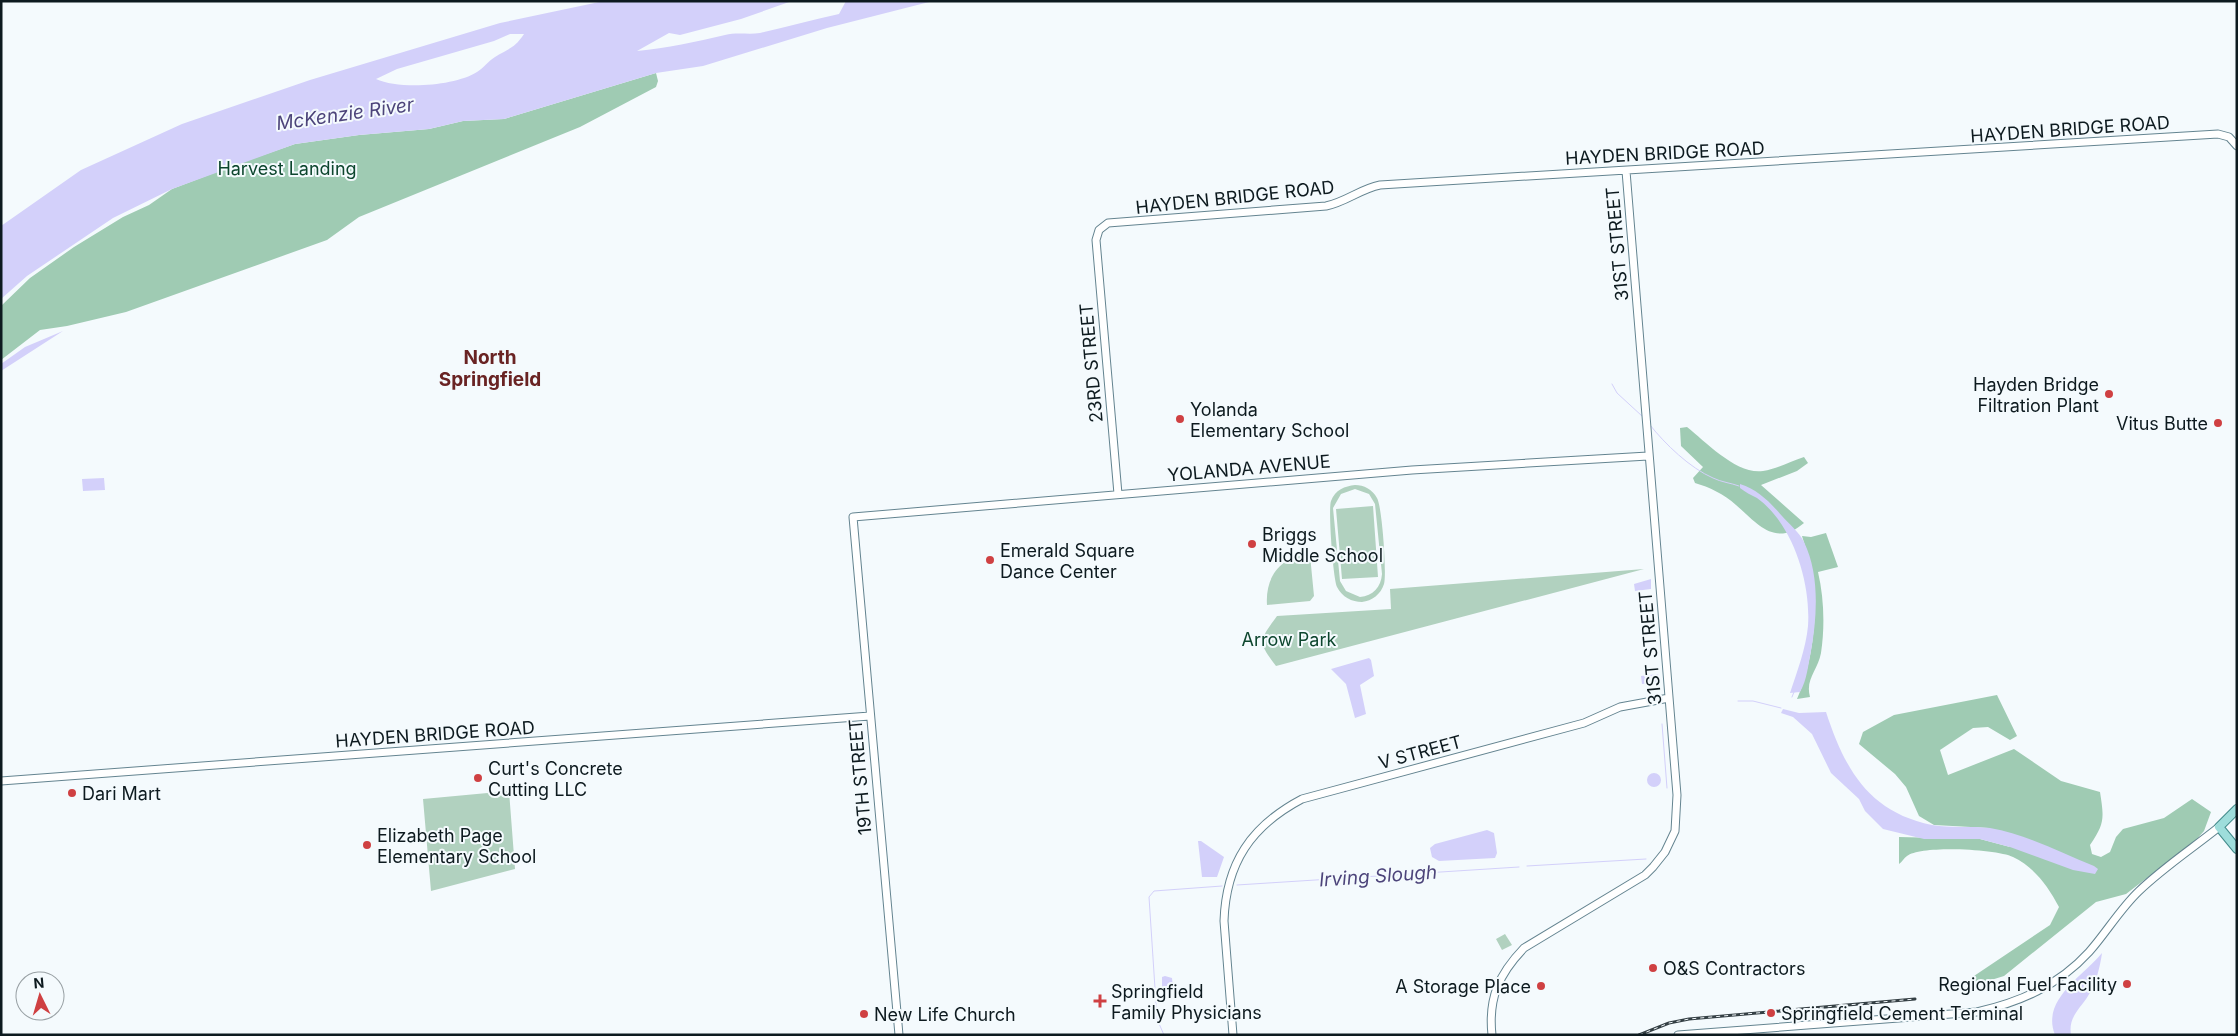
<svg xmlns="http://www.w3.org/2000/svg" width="2238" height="1036" font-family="Inter,sans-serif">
<rect width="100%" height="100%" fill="#f4fafd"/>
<path fill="#b1d1bf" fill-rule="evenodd" d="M1355,485C1364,485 1372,489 1377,498C1382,506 1387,574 1384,584C1381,594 1372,601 1362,602C1352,602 1342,597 1337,587C1333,578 1328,509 1331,501C1335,490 1345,486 1355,485ZM1355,489L1369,494L1375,504L1382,574C1381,587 1373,596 1360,597L1346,591L1340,581L1333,508L1341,494Z
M1373,506L1378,577L1342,579L1336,509Z
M1310,555L1314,596L1310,601L1267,605C1265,577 1281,555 1310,555Z
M1644,569L1276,666C1257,641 1259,641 1277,616L1391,609L1390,589Z
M509,791L515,869L431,891L423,799Z
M1505,934L1512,945L1502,950L1496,939Z"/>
<path fill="#9fcbb3" d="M656,73L658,81L656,87L580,127L359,217L327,240L126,312L67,326L40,330L1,360V306L30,278L74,247L123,217L149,205L172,189L240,163L295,144L359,135L429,129L463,121L504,119Z
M1687,427C1706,442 1737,475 1763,471C1777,469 1791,461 1804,457L1808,463L1797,471L1761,485L1804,523C1775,548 1757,523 1736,505C1724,494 1709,487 1695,483L1693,478L1703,467L1681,446L1680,428Z
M1826,533L1838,567L1818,572C1824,598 1825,626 1821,653C1818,670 1805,679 1810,697L1797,699C1813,663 1819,609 1812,569C1810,558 1805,547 1802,536L1811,537Z
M1997,695L2017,736L2010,740L1988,727L1973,728L1940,750L1948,775L2014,749L2061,781L2100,792C2104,818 2105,823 2090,845L2092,854L2101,857L2110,852L2116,837L2123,829L2164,818L2192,799L2211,812L2204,831L2195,841L2126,894L2096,902L2004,976L1975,985L1971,978L2050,925L2059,907C2048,886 2034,867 2013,857C1997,849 1921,845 1907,856C1904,858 1902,862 1899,864V837L1980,839L2010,847L1989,828L1934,825L1919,816L1906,787L1895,774L1859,744L1863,732L1894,715Z"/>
<path fill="#d3d0fa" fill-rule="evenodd" d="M604,1H792L741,19L680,35L669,33L637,51C667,48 696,42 725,35C737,32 749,35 760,33C786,27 812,20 839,14L846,1H933L827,28L703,66L656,73L504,119L463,121L429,129L359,135L295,144L172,189L113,218L27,276L1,299V226L81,170L182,124L310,80L500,23ZM510,34H524C514,49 509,48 495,57C488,61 484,68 477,72C455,86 400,90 376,79L397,69L494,41Z
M63,331L1,371V364L25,347Z
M104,478L105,490L83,491L82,479Z
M1740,484C1758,490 1769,501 1782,516C1789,524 1799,532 1804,542C1820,575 1817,617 1811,651C1808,665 1807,680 1800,692L1790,693C1797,672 1806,648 1808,626C1811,583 1793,524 1757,498C1751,495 1745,492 1740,488Z
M1651,579V589L1635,591L1634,584Z
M1369,658L1371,660L1374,676L1360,685L1366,714L1355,718L1346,684L1331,669Z
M1658,674L1660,682L1642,684L1641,676Z
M1783,709L1799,713L1826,712C1845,770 1869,812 1932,825C1951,828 1971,826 1990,828C2026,834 2061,853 2094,866L2098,869L2095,874L2073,870L2010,847L1980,839H1924L1883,829L1865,811L1859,799L1831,773L1812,734L1793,717L1781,713Z
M1647 780a7 7 0 1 1 14 0a7 7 0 1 1-14 0Z
M1487,830L1494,833L1497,853L1495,858L1439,861L1432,857L1430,848L1435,844Z
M1198,841H1201L1224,857L1217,877H1202Z
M2102,953C2100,967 2096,984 2088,996C2080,1009 2068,1017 2071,1035H2055C2041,1000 2082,977 2102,953Z
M1165,976L1172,978L1173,988L1168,993L1162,990V977Z"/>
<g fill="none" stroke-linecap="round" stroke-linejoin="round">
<path stroke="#d3d0fa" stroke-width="1" d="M1612,384L1617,393L1642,416
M1650,425C1665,444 1690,468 1713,478C1721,482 1731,483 1739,486
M1792,697L1794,692
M1738,701H1753L1781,708
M1662,724L1667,788
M1527,866L1646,859
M1237,885L1519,867
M1164,1035L1157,1019L1149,897L1154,891L1222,886"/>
<g stroke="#648490" stroke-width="9">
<path id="secondary" d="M1118,494L1096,240L1099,230L1108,223L1326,206C1346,202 1360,189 1380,185L2218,134L2229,137L2237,146
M1,781L870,716
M899,1035L853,517L1412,470L1648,456
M1233,1035L1224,921C1226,863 1251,826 1302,799L1584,723L1620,707L1669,698
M1492,1035C1488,998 1499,974 1524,948L1645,875L1653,867L1665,852L1675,831L1677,795L1626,171
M1678,1035L1977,1012C2020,1002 2058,986 2089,952C2106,933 2120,909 2139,891C2164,867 2193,848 2219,827"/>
</g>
<g stroke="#428a8a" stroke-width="10">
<path id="primary" d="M2237,809L2219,827L2237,849"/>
</g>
<use href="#secondary" stroke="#fff" stroke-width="7"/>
<use href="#primary" stroke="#9edddb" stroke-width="8"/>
<g stroke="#343f44" stroke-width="3">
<path id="rail" d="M1639,1035L1669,1023L1689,1019L1915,999"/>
</g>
<use href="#rail" stroke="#f4fafd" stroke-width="1" stroke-dasharray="4" stroke-linecap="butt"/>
</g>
<g fill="#cf4042" stroke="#f4fafd" stroke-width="2">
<circle cx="2109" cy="394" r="5"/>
<circle cx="1180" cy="419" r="5"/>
<circle cx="2218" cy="423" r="5"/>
<circle cx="1252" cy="544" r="5"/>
<circle cx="990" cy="560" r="5"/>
<circle cx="478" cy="778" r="5"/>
<circle cx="72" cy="793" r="5"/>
<circle cx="367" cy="845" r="5"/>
<circle cx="1653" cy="968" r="5"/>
<circle cx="2127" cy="984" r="5"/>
<circle cx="1541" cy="986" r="5"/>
<path d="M1097.5 993.5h5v5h5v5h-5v5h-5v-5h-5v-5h5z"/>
<circle cx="1771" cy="1013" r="5"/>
<circle cx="864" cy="1014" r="5"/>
</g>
<g text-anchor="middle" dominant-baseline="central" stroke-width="4" stroke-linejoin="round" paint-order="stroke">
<g font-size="18" fill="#0d1a1f" stroke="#f4fafd">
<text transform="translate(2070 129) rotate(-4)">HAYDEN BRIDGE ROAD</text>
<text transform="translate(1665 153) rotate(-3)">HAYDEN BRIDGE ROAD</text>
<text transform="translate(1235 197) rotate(-6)">HAYDEN BRIDGE ROAD</text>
<text transform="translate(1617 244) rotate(-95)">31ST STREET</text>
<text transform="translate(1091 363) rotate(-95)">23RD STREET</text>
<text transform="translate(1249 468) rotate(-5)">YOLANDA AVENUE</text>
<text transform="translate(1650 648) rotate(-95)">31ST STREET</text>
<text transform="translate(435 734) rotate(-4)">HAYDEN BRIDGE ROAD</text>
<text transform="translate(1420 752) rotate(-15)">V STREET</text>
<text transform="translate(860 777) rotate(-95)">19TH STREET</text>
</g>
<g font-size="18" fill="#0d462e" stroke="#f4fafd">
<text x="287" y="168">Harvest Landing</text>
<text x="1289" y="639">Arrow Park</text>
</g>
<g font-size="18" fill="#0d1a1f" stroke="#f4fafd" text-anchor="start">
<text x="2099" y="384" text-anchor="end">Hayden Bridge<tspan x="2099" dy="21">Filtration Plant</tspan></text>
<text x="1190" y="409">Yolanda<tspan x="1190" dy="21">Elementary School</tspan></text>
<text x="2208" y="423" text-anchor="end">Vitus Butte</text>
<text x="1262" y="534">Briggs<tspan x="1262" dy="21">Middle School</tspan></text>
<text x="1000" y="550">Emerald Square<tspan x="1000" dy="21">Dance Center</tspan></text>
<text x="488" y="768">Curt's Concrete<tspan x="488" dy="21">Cutting LLC</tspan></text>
<text x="82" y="793">Dari Mart</text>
<text x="377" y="835">Elizabeth Page<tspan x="377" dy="21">Elementary School</tspan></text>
<text x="1663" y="968">O&amp;S Contractors</text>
<text x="2117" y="984" text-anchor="end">Regional Fuel Facility</text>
<text x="1531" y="986" text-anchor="end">A Storage Place</text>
<text x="1111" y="991">Springfield<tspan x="1111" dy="21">Family Physicians</tspan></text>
<text x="1781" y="1013">Springfield Cement Terminal</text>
<text x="874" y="1014">New Life Church</text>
</g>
<g font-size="19" font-style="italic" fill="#4c447a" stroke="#f4fafd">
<text transform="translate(345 114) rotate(-8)">McKenzie River</text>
<text transform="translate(1378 876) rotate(-4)">Irving Slough</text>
</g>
<g font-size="19" font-weight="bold" fill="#692323" stroke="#f4fafd">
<text x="490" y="357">North<tspan x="490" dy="22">Springfield</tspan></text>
</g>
</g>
<rect width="2238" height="1036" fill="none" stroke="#0d1a1f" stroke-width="5"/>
<g transform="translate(40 996) rotate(355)"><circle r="24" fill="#f4fafd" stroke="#98a0a4"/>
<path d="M0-4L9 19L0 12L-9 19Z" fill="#cf4042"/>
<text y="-8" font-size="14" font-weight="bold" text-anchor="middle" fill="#0d1a1f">N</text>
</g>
</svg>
